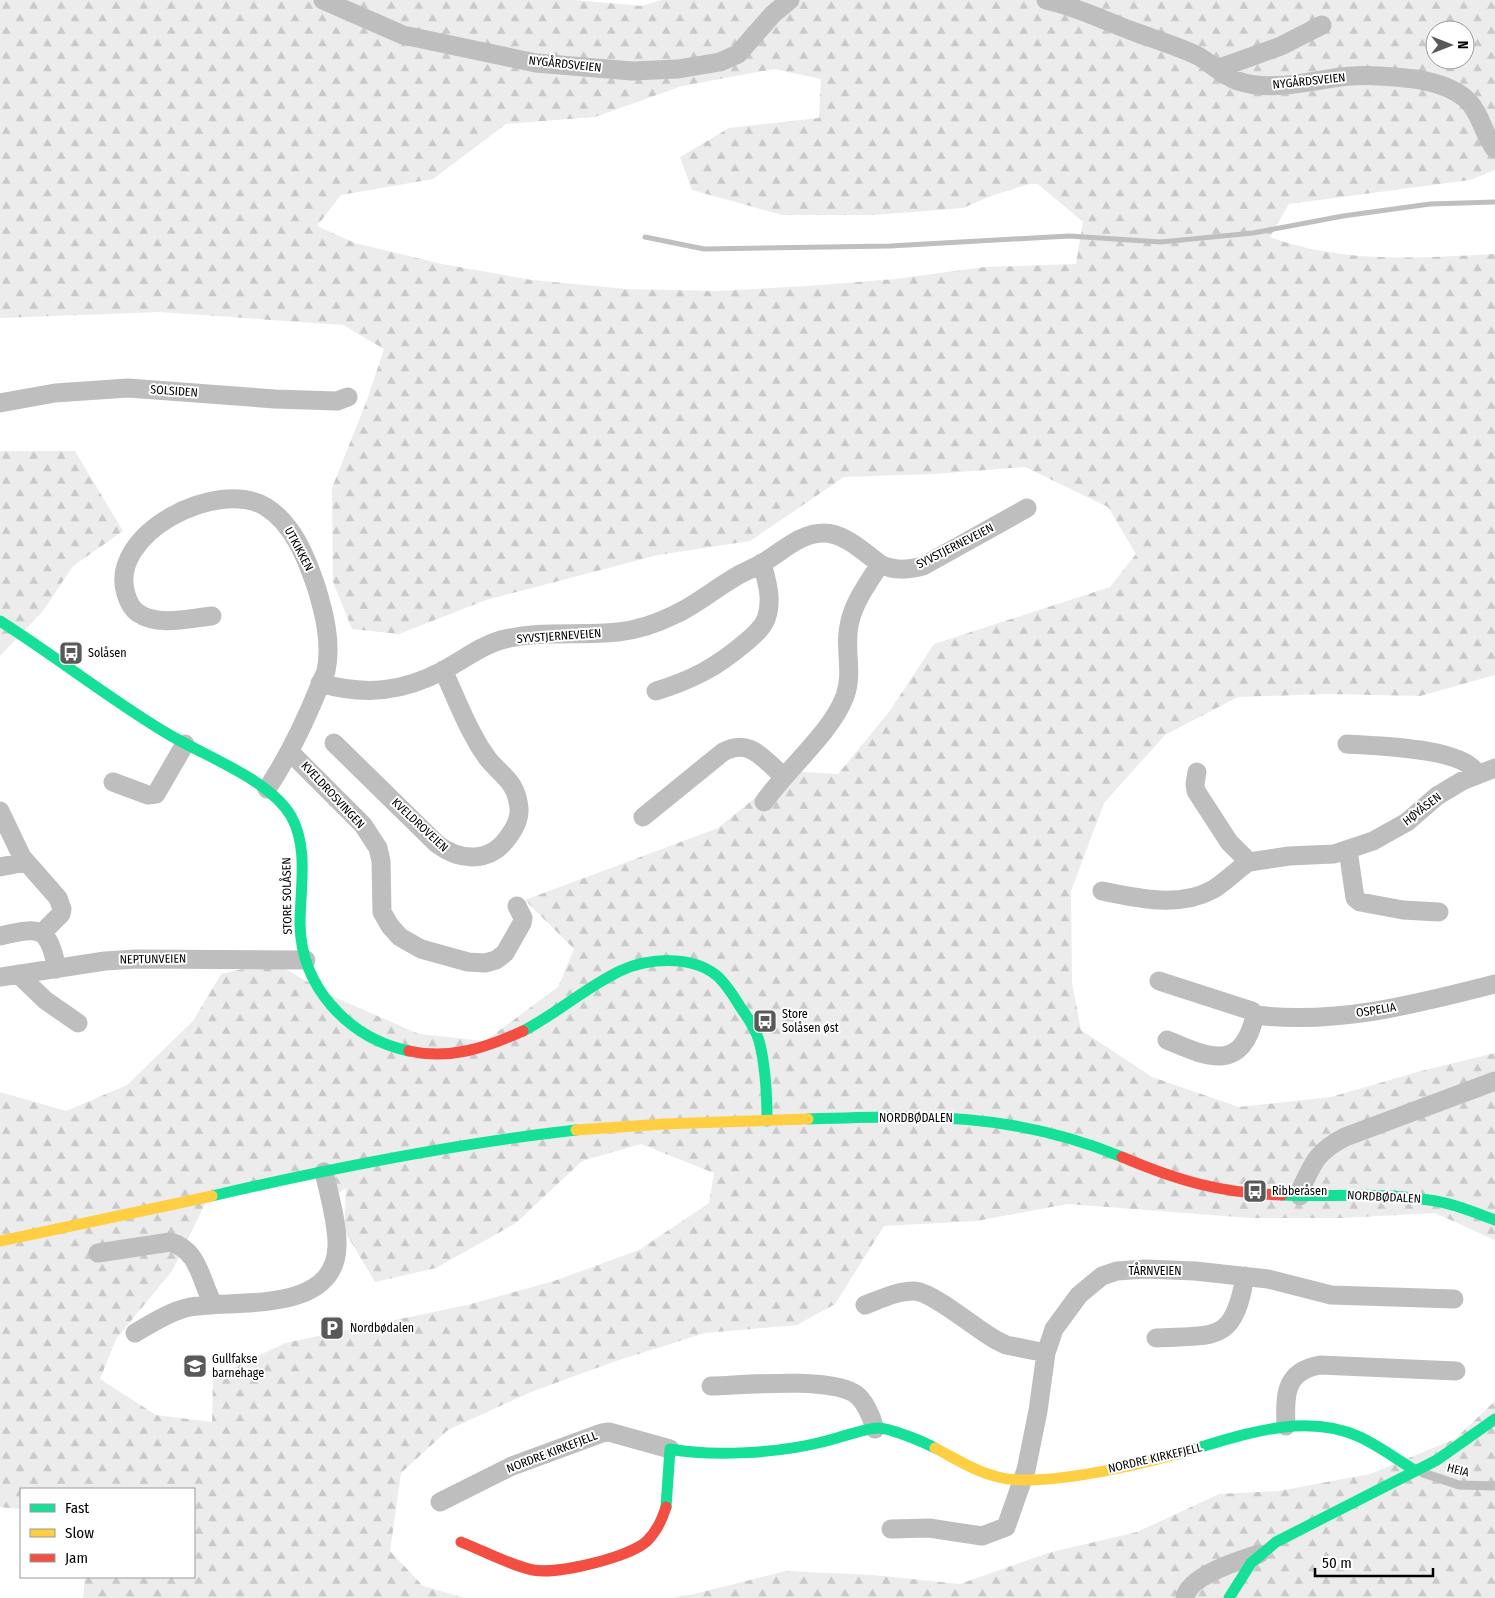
<svg xmlns="http://www.w3.org/2000/svg" width="1495" height="1598" font-family="'Fira Sans Condensed',sans-serif">
<defs>
<pattern id="forest-firs" width="22" height="20" patternUnits="userSpaceOnUse" patternTransform="scale(1.25)"><rect width="22" height="20" fill="#ececec"/><path d="M5 1l3.5 6h-7zM16 11l3.5 6h-7z" fill="#c9c9c9"/></pattern>
</defs>
<rect width="100%" height="100%" fill="#fff"/>
<path fill="url(#forest-firs)" fill-rule="evenodd" d="M0,0H573L642,6L661,0H1495V170L1470,180L1289,204L1270,237C1342,264 1420,258 1495,254V675L1420,696L1328,694L1238,697L1165,735L1104,803L1071,891L1072,983L1081,1030L1152,1077L1239,1107L1331,1097L1421,1071L1495,1053V1240L1435,1213L1343,1218H1251L1068,1204L976,1221L884,1226L835,1304L797,1325L705,1333L616,1361L531,1392L448,1430L401,1473L390,1551L423,1586L465,1598H83L85,1577H194V1489H21V1509L0,1507V1092L66,1111L127,1085L193,1021L221,974L273,962L334,997L419,1034L485,1041L558,987L574,949L525,900L718,828L788,771L838,774L889,712L934,644L1110,587L1136,554L1108,507L1025,467L933,474L844,477L750,541L658,555L486,600L399,634L352,629L333,582L332,488L367,400L384,349L343,325L160,312L0,318ZM1435,30H1465V60H1435ZM774,69L821,79L819,118L729,128L680,157L692,190L782,215H874L963,208L991,196L1029,184H1038L1083,222L1076,264L985,267L895,279L808,286L718,291L626,289L532,280L442,264L355,243L317,226L341,195L433,179L506,124L595,117L682,86ZM641,1144L714,1173L709,1203L639,1250L554,1281L467,1305L285,1343L213,1377L212,1422L156,1415L100,1379L116,1339L172,1271L207,1200L327,1174L339,1193L346,1188L344,1230L375,1282L436,1268L516,1223L582,1161Z
M2,451H75L123,531L73,566L43,611L0,656V452Z
M1495,1401V1598H671L694,1594L786,1571L873,1575L960,1584L1048,1553L1137,1532L1219,1494L1278,1491L1370,1474L1455,1439Z"/>
<g fill="none" stroke-linecap="round" stroke-linejoin="round">
<path stroke="#bfbfbf" stroke-width="5" d="M645,237L704,249L890,246L1069,236L1161,242L1253,233L1343,216L1430,204L1495,202"/>
<path stroke="#bebebe" stroke-width="9" d="M1423,1473L1459,1485L1495,1486"/>
<path stroke="#bebebe" stroke-width="19" d="M323,0L403,35L536,63L632,71L678,69L720,62L738,54L773,14L790,0
M1046,0C1077,7 1103,20 1132,31C1154,39 1175,45 1196,55C1210,62 1223,76 1238,81C1274,93 1314,79 1351,76C1372,74 1395,77 1415,79C1434,82 1453,87 1467,100C1481,113 1483,134 1495,149
M1217,69L1281,46L1322,25
M0,403L55,393L128,388L275,399L337,401L348,397
M880,564C894,571 907,570 923,566L1027,508
M212,616C190,618 158,627 138,613C132,609 128,601 126,594C107,534 218,477 266,507C293,524 306,557 316,586C324,612 332,643 326,671C325,676 321,680 320,685C305,722 289,756 267,789
M320,683C365,696 403,692 444,670C463,660 480,646 501,640C539,630 580,636 618,632C638,630 658,623 676,614C697,604 716,588 737,576C745,571 755,568 764,562C783,551 800,533 824,533C844,533 864,552 880,564C869,582 855,600 850,621C843,646 854,672 845,696C832,732 787,769 764,802
M656,691C692,680 717,667 746,642C753,636 762,629 766,619C773,600 767,582 762,563
M334,743L437,844C461,862 491,863 509,836C515,828 520,819 519,808C516,781 503,777 488,759C482,751 476,741 472,733C461,713 453,691 443,670
M1347,744C1373,746 1465,747 1477,774
M290,752L363,825L378,848L381,861L382,912L390,926L400,937L421,949L468,962L485,963L496,960L505,953L522,923L523,918L517,906
M1197,772L1195,784L1196,791L1229,842L1249,862L1289,856L1334,854L1373,841L1407,822L1437,796L1462,781L1495,768
M113,782L148,795L156,794L185,744
M0,811L22,857L58,898L62,909L61,914L42,933
M643,817L723,752C750,737 764,760 783,776
M1348,850L1355,898L1360,902L1403,910L1439,912
M0,867L26,862
M1102,891C1136,898 1179,908 1212,890C1225,883 1236,870 1249,862
M0,936C40,927 48,925 57,969
M18,974L45,1000L78,1023
M0,977L105,961L136,959L306,960
M1159,981L1252,1011L1255,1015C1337,1025 1417,1004 1495,984
M1167,1040C1207,1057 1242,1074 1255,1015
M1300,1196V1191C1313,1163 1316,1152 1345,1137L1495,1081
M98,1253L170,1242C199,1250 200,1279 213,1304
M865,1305C881,1299 897,1291 914,1291C932,1291 977,1330 996,1340L1006,1345L1046,1353
M135,1333C152,1323 171,1311 190,1307C236,1299 334,1315 337,1247C338,1225 329,1194 324,1172
M1156,1338C1216,1335 1234,1343 1245,1276
M711,1386C746,1385 825,1377 854,1393C864,1399 872,1417 875,1429
M1286,1426C1285,1396 1284,1371 1320,1365L1456,1371
M440,1502L512,1466L602,1433L609,1432L670,1449
M891,1529L929,1528L982,1536L1006,1527L1026,1470L1038,1411L1046,1353L1054,1329L1079,1295L1102,1276L1117,1271L1145,1269L1195,1271L1268,1279L1331,1295L1454,1299
M1185,1598C1188,1576 1240,1560 1259,1554"/>
<path stroke="#16e098" stroke-width="11" d="M0,621C55,656 107,697 163,731C199,754 269,778 291,816C309,848 300,889 300,924C301,987 348,1038 409,1051
M523,1031C556,1014 588,986 620,971C648,958 691,955 716,975C726,983 734,997 741,1008C748,1018 756,1029 759,1041C766,1067 767,1095 767,1121
M808,1119C923,1115 1014,1112 1122,1157
M1282,1195C1331,1197 1380,1192 1429,1200C1452,1203 1473,1212 1495,1220
M212,1196C332,1168 453,1144 576,1130
M1177,1454C1235,1438 1301,1410 1360,1437C1379,1446 1398,1460 1416,1471
M666,1507L670,1449C713,1457 779,1453 822,1442C837,1439 865,1428 878,1428C890,1428 924,1442 935,1448
M1229,1598L1251,1563L1276,1542L1437,1460L1495,1419"/>
<path stroke="#ffcf43" stroke-width="11" d="M576,1130L664,1124L808,1119
M0,1241L212,1196
M935,1448C956,1459 976,1472 998,1477C1039,1488 1134,1466 1177,1454"/>
<path stroke="#f24e42" stroke-width="11" d="M409,1051C450,1060 485,1048 523,1031
M1122,1157C1179,1181 1220,1193 1282,1195
M461,1542C484,1551 509,1565 533,1570C557,1575 630,1557 647,1541C657,1531 662,1520 666,1507"/>
</g>
<defs>
<g id="bus-square" transform="scale(1.25)"><rect x="-9" y="-9" width="18" height="18" rx="4" fill="#595959" stroke="#fff"/><path d="M-5-6H5V4H4V6H2V4H-2V6H-4V4H-5ZM-3.5-4V0h7V-4ZM-3.5 1.2v1.5H-2V1.2ZM2 1.2v1.5H3.5V1.2Z" fill="#fff"/></g>
<g id="parking-square" transform="scale(1.25)"><rect x="-9" y="-9" width="18" height="18" rx="4" fill="#595959" stroke="#fff"/><path d="M-3.5-5.5H1a3.5 3.5 0 0 1 0 7H-1V5.5H-3.5ZM-1-3.4V-.6H.8a1.4 1.4 0 0 0 0-2.8Z" fill="#fff"/></g>
<g id="school-square" transform="scale(1.25)"><rect x="-9" y="-9" width="18" height="18" rx="4" fill="#595959" stroke="#fff"/><path d="M0-5L7-2L0 1L-7-2ZM-4 1L0 2.5L4 1V4Q0 6-4 4Z" fill="#fff"/></g>
</defs>
<g fill-rule="evenodd">
<use href="#bus-square" x="71" y="653"/>
<use href="#bus-square" x="765" y="1021"/>
<use href="#bus-square" x="1255" y="1191"/>
<use href="#parking-square" x="332" y="1328"/>
<use href="#school-square" x="195" y="1366"/>
</g>
<g text-anchor="middle" dominant-baseline="central" stroke-width="4" stroke-linejoin="round" paint-order="stroke">
<g font-size="12" fill="#000" stroke="#fff">
<text transform="translate(565 64) rotate(6)">NYGÅRDSVEIEN</text>
<text transform="translate(1309 81) rotate(-6)">NYGÅRDSVEIEN</text>
<text transform="translate(174 391) rotate(4)">SOLSIDEN</text>
<text transform="translate(955 546) rotate(-27)">SYVSTJERNEVEIEN</text>
<text transform="translate(299 549) rotate(62)">UTKIKKEN</text>
<text transform="translate(559 636) rotate(-4)">SYVSTJERNEVEIEN</text>
<text transform="translate(333 795) rotate(47)">KVELDROSVINGEN</text>
<text transform="translate(1422 809) rotate(-38)">HØYÅSEN</text>
<text transform="translate(420 825) rotate(43)">KVELDROVEIEN</text>
<text transform="translate(287 896) rotate(-91)">STORE SOLÅSEN</text>
<text transform="translate(153 959) rotate(-1)">NEPTUNVEIEN</text>
<text transform="translate(1376 1010) rotate(-9)">OSPELIA</text>
<text x="916" y="1118">NORDBØDALEN</text>
<text transform="translate(1384 1197) rotate(3)">NORDBØDALEN</text>
<text x="1155" y="1271">TÅRNVEIEN</text>
<text transform="translate(552 1452) rotate(-21)">NORDRE KIRKEFJELL</text>
<text transform="translate(1155 1458) rotate(-13)">NORDRE KIRKEFJELL</text>
<text transform="translate(1458 1470) rotate(14)">HEIA</text>
</g>
<g font-size="12" fill="#000" stroke="#fff" text-anchor="start">
<text x="88" y="653">Solåsen</text>
<text x="782" y="1014">Store<tspan x="782" dy="14">Solåsen øst</tspan></text>
<text x="1272" y="1191">Ribberåsen</text>
<text x="350" y="1328">Nordbødalen</text>
<text x="212" y="1359">Gullfakse<tspan x="212" dy="14">barnehage</tspan></text>
</g>
</g>
<rect x="20" y="1488" width="175" height="90" fill="#ffffff" stroke="#999999"/>
<rect x="30" y="1504" width="25" height="8" fill="#16e098" stroke="#999999"/>
<text x="65" y="1513" font-size="15" fill="#000000">Fast</text>
<rect x="30" y="1529" width="25" height="8" fill="#ffcf43" stroke="#999999"/>
<text x="65" y="1538" font-size="15" fill="#000000">Slow</text>
<rect x="30" y="1554" width="25" height="8" fill="#f24e42" stroke="#999999"/>
<text x="65" y="1563" font-size="15" fill="#000000">Jam</text>
<g transform="translate(1450 45) rotate(90)"><circle r="24" fill="#ffffff" stroke="#999999"/>
<path d="M0-4L9 19L0 12L-9 19Z" fill="#595959"/>
<text y="-8" font-size="14" font-weight="bold" text-anchor="middle" fill="#000000">N</text>
</g>
<path d="M1315 1568v8h118v-8" fill="none" stroke="#000000" stroke-width="2.5"/>
<text x="1322" y="1568" font-size="15" fill="#000000" stroke="#ffffff" stroke-width="4" paint-order="stroke">50 m</text>
</svg>
